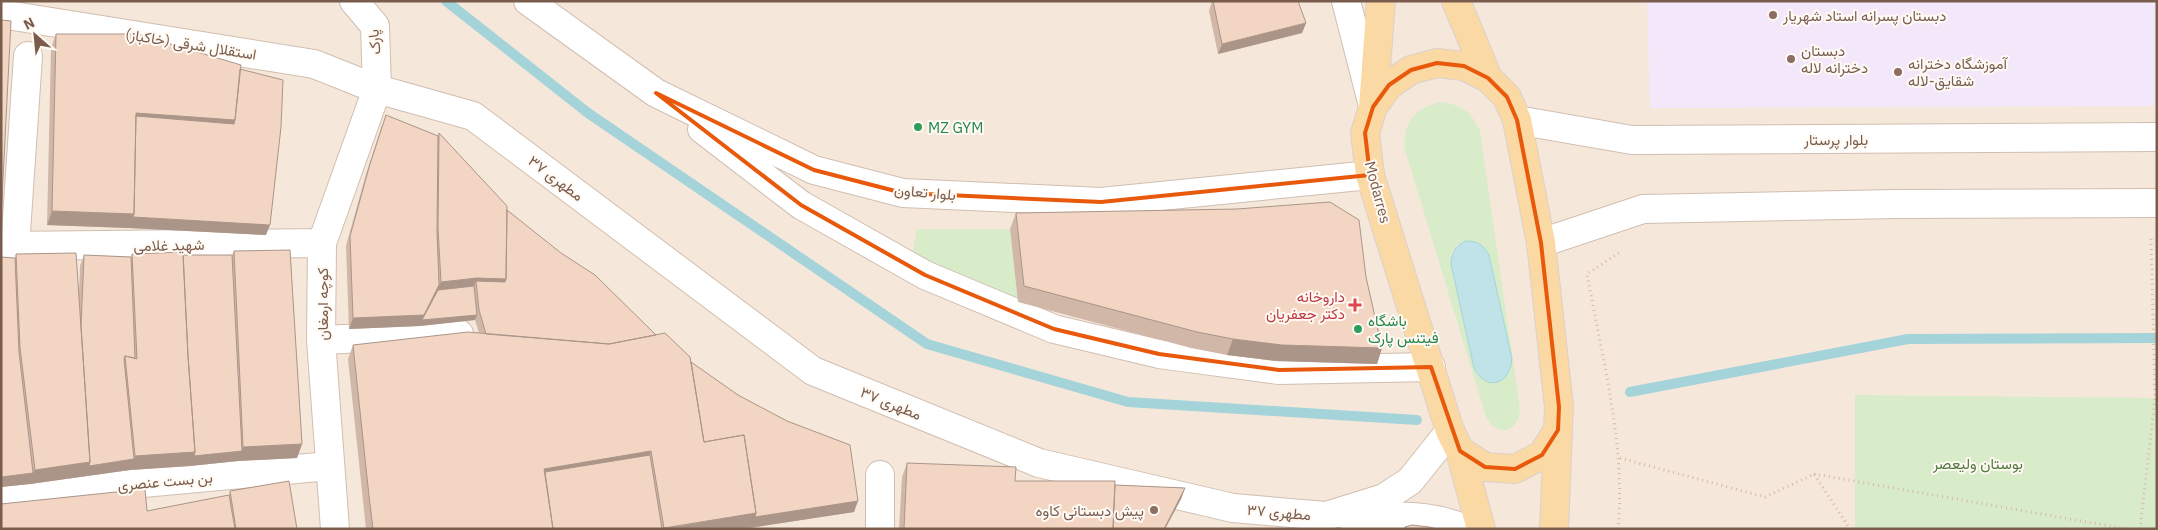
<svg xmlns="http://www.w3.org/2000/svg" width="2158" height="530" font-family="'IBM Plex Sans',Vazirmatn,sans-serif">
<rect width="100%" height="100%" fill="#fdf6ec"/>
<path fill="#f5e8da" d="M1,1H2157V529H1Z"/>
<path fill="#f3e8fa" d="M1647,1H2157V106L1650,108Z"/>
<path fill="#d8ecc9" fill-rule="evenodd" d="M1440,102C1461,104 1472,112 1480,131L1520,409C1519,433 1497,438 1486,417L1405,150C1403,123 1413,109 1440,102ZM1466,241L1511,369C1500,388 1484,387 1474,368L1451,254L1456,246Z
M917,229H1010L1018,302L917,263L913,249Z
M1855,395L2157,398V529H1855Z"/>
<path fill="#bfe3e8" stroke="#a5d3da" d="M1466,241C1478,241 1483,245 1489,255L1512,359C1510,385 1486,392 1474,368L1451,264C1452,252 1455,246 1466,241Z"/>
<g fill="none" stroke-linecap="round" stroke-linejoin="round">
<path stroke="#a5d3da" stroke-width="10" d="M446,1L588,113L927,344L1128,402L1417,420
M1630,392L1908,339L2157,338"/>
<g stroke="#d1beb0" stroke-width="30">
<path id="minor" d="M528,1L656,93L814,170L903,193L1101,202L1370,175
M1346,1L1372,102
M1,14L314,64L377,89L473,116L813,371L1039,463L1233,508L1326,516L1384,498L1410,481L1450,431
M1517,120L1632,140L2157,137
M702,129L801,205L925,275L1054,329L1159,354L1279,370L1431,367
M1541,243L1643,209L1897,204L2157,203
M1,246L322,243
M15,247L28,56
M321,340L459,334
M1,496L329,466
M1350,517C1387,517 1429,512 1464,529
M335,529L321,340L322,243L377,89L375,26L354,1
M880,529V475"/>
</g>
<g stroke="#dad1cd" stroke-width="30">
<path id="major" d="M1456,1L1488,78
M1437,63L1464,66L1488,78L1507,97L1517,120L1541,243L1559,407L1558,430L1542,455L1515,469L1485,467L1460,451L1450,431L1370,175L1365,133L1373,107L1389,85L1411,70Z
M1373,107L1381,1
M1460,451L1481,529
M1554,529L1558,430"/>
</g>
<path stroke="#d9b8a5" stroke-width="3" stroke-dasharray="1 4" stroke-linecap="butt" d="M1620,458L1765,497L1814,474L1850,529
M1814,474L2127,529
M1618,529C1626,445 1602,357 1587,274L1622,251
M2140,529L2155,398L2151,235"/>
<use href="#minor" stroke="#fff" stroke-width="28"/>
<use href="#major" stroke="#fbd9a5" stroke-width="28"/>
</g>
<path fill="#d1b7a8" d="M1212,1L1306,23L1302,33L1218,54L1209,11Z
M56,34L240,69L266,235L129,228L47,225L51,48Z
M382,125L438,136L439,133L507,210L656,335L691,362L854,512L742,529H366L364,510L348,359L353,345L479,333L475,320L420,326L349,329L346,246L366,174Z
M1016,213L1366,277L1382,348L1377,364L1276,361L1227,355L1191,348L1018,302L1010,229Z
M234,251L302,444L297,458L238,461L190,466L130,470L30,484L1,487L15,258L16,254L79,292L80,266L84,255L131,257L132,254L183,255H232Z
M907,463L1015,481L1185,488L1181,499L1165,529H899L902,477Z
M230,491L297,529H1L147,511L229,495Z"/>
<path fill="#aa9588" d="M1306,23L1302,33L1218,54L1222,44Z
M136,113L235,120L230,134L135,127Z
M52,211L134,214L270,225L266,235L129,228L47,225Z
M477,278L506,279L501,293L476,281L472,292L477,315L475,320L420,326L349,329L353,318L439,285L441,282Z
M1233,339L1382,348L1377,364L1276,361L1227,355Z
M302,444L297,458L238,461L190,466L130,470L30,484L1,487V477L33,473L35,470L90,462L134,459L135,456L195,452L242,451L243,447Z
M651,451L646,465L545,482L544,469Z
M1185,488L1181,499L1165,529H1164Z
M858,501L854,512L742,529H663L756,513Z"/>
<path fill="#f3d5c3" stroke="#aa9588" d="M1213,1H1298L1306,23L1222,44Z
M1,20L11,21L1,218Z
M56,34H137L241,65L235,120L136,113L134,214L52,211Z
M240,69L283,80L281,127L270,225L133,217L134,214L136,116L234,124L235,120Z
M386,115L438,136L437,232L439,285L424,315L353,318L350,236L370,164Z
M439,133L507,206L506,279L477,278L441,282L438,228Z
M1330,202L1359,220L1366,277L1382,348L1282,345L1233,339L1197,332L1024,286L1016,213L1237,209Z
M507,210L561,253L595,275L656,335L609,344L486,334L479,310L476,281L505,282L506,279Z
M290,250L302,444L243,447L234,251Z
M183,252L188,356L195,452L135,456L125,356L137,359L132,254Z
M76,253L90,462L35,470L20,348L16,254Z
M84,255L131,257L135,358L125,356L124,359L134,459L89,466L90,462L81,326Z
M183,255H232L242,451L194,456L195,452L188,356Z
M1,257L15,258L19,352L33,473L1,477Z
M474,286L477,315L422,320L438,290Z
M468,332L609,344L665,333L690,357L704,442L744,435L756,513L664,528L651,451L544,469L553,529H373L369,496L353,345Z
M691,362L738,395L787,421L850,445L858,501L755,517L756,513L744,435L704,442Z
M650,455L662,529H553L545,472Z
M907,463L1016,467L1015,481H1115L1113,529H904Z
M289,481L297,529H236L230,491Z
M1115,485L1185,488L1164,529H1113Z
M145,489L147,511L229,495L235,529H1V504Z
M1412,525L1429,527L1437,529H1405V527Z"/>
<path fill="none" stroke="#e8590c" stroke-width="4" stroke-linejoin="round" d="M1437,63L1464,66L1488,78L1507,97L1517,120L1541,243L1559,407L1558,430L1542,455L1515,469L1485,467L1460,451L1431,367L1279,370L1159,354L1054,329L925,275L801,205L656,93L814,170L903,193L1101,202L1370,175L1365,133L1373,107L1389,85L1411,70Z"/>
<g fill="#8d6e63" stroke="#fffaf3" stroke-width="2">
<circle cx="1773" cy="15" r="5"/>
<circle cx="1791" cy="59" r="5"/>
<circle cx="1898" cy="72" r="5"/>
<circle cx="1154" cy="510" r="5"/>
</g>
<g fill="#2e9e5b" stroke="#fffaf3" stroke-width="2">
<circle cx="918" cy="127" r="5"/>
<circle cx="1358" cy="329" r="5"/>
</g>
<path fill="#e0444e" stroke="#fffaf3" stroke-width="2" d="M1352.5 297.5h5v5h5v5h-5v5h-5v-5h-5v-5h5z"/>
<g text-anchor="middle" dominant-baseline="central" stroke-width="4" stroke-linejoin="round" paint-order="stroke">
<g font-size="15" fill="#785e54" stroke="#fffaf3" text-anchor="start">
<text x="1783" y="15">دبستان پسرانه استاد شهریار</text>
<text x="1801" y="50">دبستان<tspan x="1801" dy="17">دخترانه لاله</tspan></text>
<text x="1908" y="63">آموزشگاه دخترانه<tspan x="1908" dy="17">شقایق-لاله</tspan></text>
<text x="1144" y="510" text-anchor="end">پیش دبستانی کاوه</text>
</g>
<g font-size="15" fill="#7a5c4d" stroke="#fffaf3">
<text transform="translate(374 42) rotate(-96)">پارک</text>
<text transform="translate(191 44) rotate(9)">استقلال شرقی (خاکباز)</text>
<text x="1836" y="139">بلوار پرستار</text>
<text transform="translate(556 178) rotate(37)">مطهری ۳۷</text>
<text transform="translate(925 192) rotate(5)">بلوار تعاون</text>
<text transform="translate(1378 192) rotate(75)">Modarres</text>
<text transform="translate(169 245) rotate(-1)">شهید غلامی</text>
<text transform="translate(322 304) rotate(-90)">کوچه ارمغان</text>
<text transform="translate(891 403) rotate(22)">مطهری ۳۷</text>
<text transform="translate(165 481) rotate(-5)">بن بست عنصری</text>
<text transform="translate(1279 512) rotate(5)">مطهری ۳۷</text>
</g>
<g font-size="15" fill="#27864d" stroke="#fffaf3" text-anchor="start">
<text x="928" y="127">MZ GYM</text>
<text x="1368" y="320">باشگاه<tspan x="1368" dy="17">فیتنس پارک</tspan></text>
</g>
<g font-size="15" fill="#be3a42" stroke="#fffaf3" text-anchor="end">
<text x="1345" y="296">داروخانه<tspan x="1345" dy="17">دکتر جعفریان</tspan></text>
</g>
<g font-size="15" fill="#537a41" stroke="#fffaf3">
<text x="1978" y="463">بوستان ولیعصر</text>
</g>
</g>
<rect width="2158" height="530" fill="none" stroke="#7a5c4d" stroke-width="5"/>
<g transform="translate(35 35) rotate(333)" stroke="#fffaf3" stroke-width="4" paint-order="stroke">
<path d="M0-4L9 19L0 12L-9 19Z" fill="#7a5c4d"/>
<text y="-8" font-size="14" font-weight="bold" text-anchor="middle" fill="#7a5c4d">N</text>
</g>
</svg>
